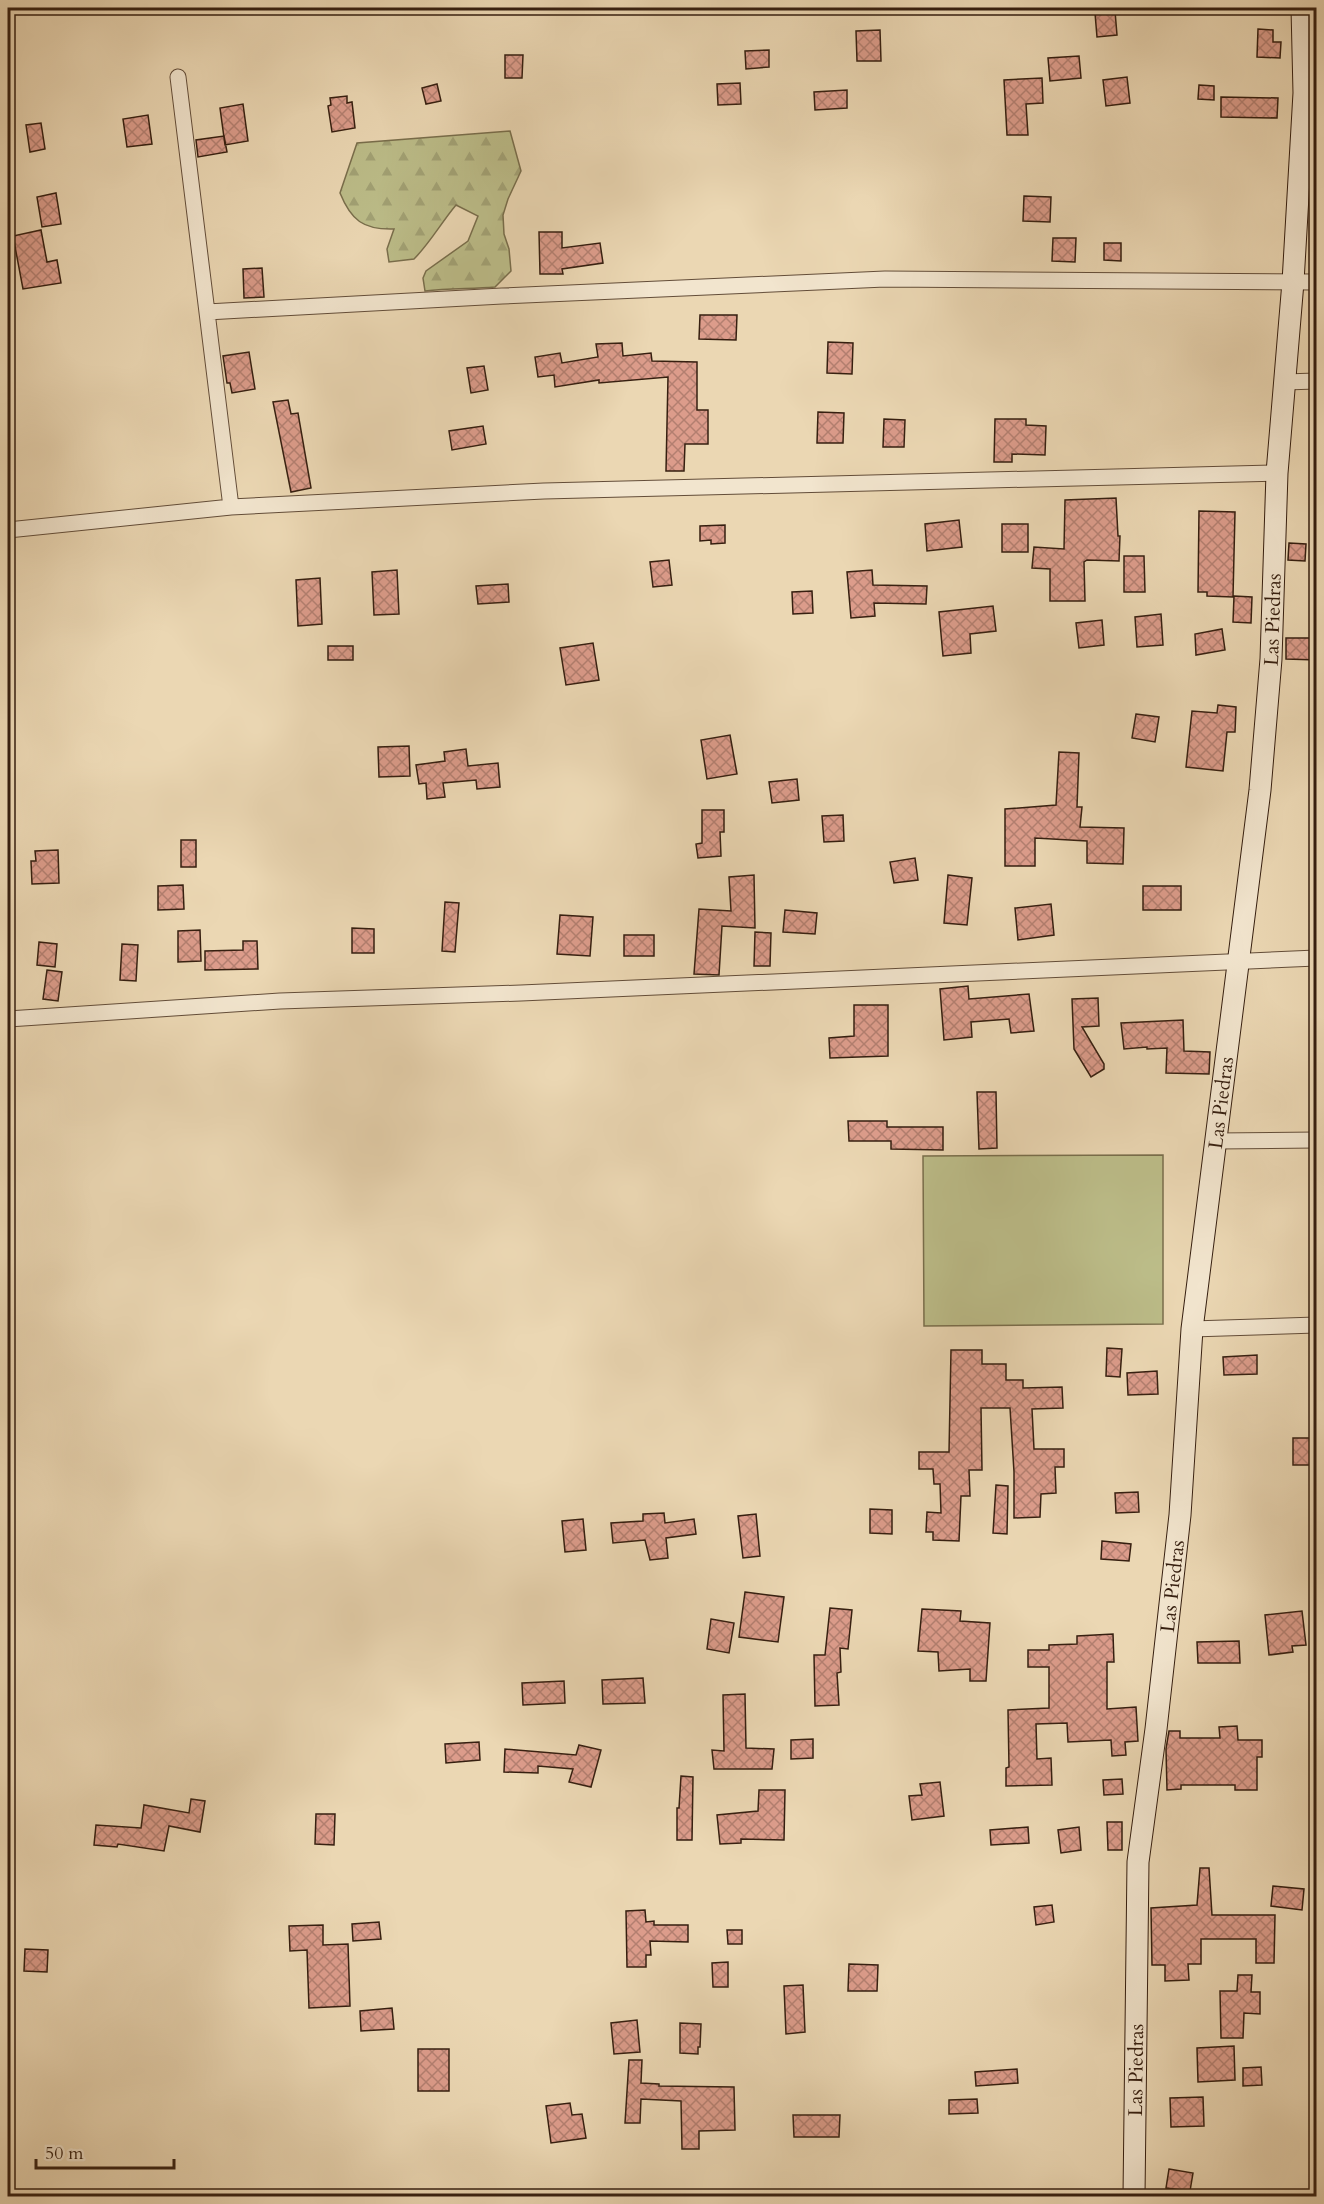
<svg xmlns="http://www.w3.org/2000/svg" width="1324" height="2204" font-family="Cardo,serif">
<defs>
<pattern id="forest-firs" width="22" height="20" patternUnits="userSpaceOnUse" patternTransform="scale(1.5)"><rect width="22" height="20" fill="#bcbd89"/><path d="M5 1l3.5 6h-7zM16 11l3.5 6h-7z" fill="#a2a275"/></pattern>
<pattern id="building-cross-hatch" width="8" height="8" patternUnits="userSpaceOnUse" patternTransform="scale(1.5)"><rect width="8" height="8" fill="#dc9c8b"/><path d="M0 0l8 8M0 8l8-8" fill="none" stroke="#b37f70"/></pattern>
</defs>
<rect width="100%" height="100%" fill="#ebd7b3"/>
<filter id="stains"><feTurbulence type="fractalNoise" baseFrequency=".00333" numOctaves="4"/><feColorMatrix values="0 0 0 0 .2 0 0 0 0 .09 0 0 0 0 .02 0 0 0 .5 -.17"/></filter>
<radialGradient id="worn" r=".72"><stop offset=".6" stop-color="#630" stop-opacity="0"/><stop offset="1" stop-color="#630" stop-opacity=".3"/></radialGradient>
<path fill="#bcbd89" stroke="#796e4c" stroke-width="1.5" d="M1163,1155V1324L924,1326L923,1156Z"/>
<path fill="url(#forest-firs)" stroke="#796e4c" stroke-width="1.5" d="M510,131L521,171L508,199L503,215L504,234L509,249L511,271L495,287C471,289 449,288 425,291L423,278L426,271L468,241L478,216L456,205C441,223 430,243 414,259L389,262L387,249L394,229C363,230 351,220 340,193L357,143Z"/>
<path fill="url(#building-cross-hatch)" stroke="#361f10" stroke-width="1.5" d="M1115,11L1117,35L1097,37L1095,13Z
M1258,29L1273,30V42H1281L1280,58L1257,57Z
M880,30L881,61H857L856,31Z
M769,50V67L746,69L745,51Z
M505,55H523L522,78H505Z
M1079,56L1081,78L1050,81L1048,58Z
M1127,77L1130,103L1106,106L1103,80Z
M1042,78L1043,103L1026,104L1028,135H1007L1004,80Z
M740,83L741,104L718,105L717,84Z
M437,84L441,101L426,104L422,88Z
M1199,85L1214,86V100L1198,99Z
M847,90V108L815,110L814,92Z
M347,96V103L352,102L355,128L332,132L328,106L331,105L330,98Z
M1221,97L1278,98L1277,118L1221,117Z
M243,104L248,141L225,145L220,108Z
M148,115L152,144L127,147L123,119Z
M41,123L45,149L30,152L26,125Z
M224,136L227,152L198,157L196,140Z
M56,193L61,224L42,227L37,197Z
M1024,196L1051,197L1050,222L1023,221Z
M41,230L47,262L57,260L61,283L23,289L13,236Z
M539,232H562V248L600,243L603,263L562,269L563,274H540Z
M1053,238H1076L1075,262L1052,261Z
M1104,243H1121V261L1104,260Z
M262,268L264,297L244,298L243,269Z
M700,315H737L736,340L699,339Z
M828,342L853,343L852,374L827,373Z
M622,343L623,356L651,353L652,361L697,362V410H708V444H685L684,471H666L668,377L599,383V380L555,387L554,375L538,377L535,357L560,353L562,363L598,357L596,344Z
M249,352L255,389L232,393L230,383H227L223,356Z
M484,366L488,390L471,393L467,368Z
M288,400L291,414L298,413L311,488L291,492L273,402Z
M818,412L844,413L843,443H817Z
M884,419L905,420L904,447H883Z
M995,419H1026V425L1046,426L1045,455L1012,454V462H994Z
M483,426L486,444L452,450L449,431Z
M1116,498L1118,536H1120L1119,561L1087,560L1084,562L1085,601H1050V569L1032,568L1034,547L1064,549L1065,500Z
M1199,511L1235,512L1233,597L1207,596V592H1198Z
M959,520L962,547L927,551L925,524Z
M1002,524H1028V552H1002Z
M725,525V543L711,544V540L700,541V526Z
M1289,543L1306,544L1305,561L1288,560Z
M1124,556H1144L1145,592H1124Z
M669,560L672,585L653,587L650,562Z
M397,570L399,614L374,615L372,572Z
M872,570L873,585L927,586L926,604L874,603L875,616L851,618L847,572Z
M320,578L322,624L298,626L296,580Z
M508,584L509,602L478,604L476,586Z
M812,591L813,613L793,614L792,592Z
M1234,596L1252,597L1251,623L1233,622Z
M993,606L996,631L970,634L971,653L943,656L939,612Z
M1161,614L1163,645L1137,647L1135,617Z
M1102,620L1104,645L1079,648L1076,623Z
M1222,629L1225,650L1196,655L1195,634Z
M1286,638H1317V660L1286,659Z
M593,643L599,680L566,685L560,648Z
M328,646H353V660H328Z
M1218,705L1236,707L1235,732H1227L1223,771L1186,767L1192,711L1217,713Z
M1136,714L1159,717L1155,742L1132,738Z
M730,735L737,774L707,779L701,740Z
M409,746L410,776L379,777L378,747Z
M466,749L468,766L498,763L500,787L477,789L476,780L443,783L445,797L427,799L426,783L419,784L416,765L445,761L444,752Z
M1059,752L1079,753L1077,807H1082L1080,827L1124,828L1123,864L1087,863V841L1035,838V866H1005V809L1056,805Z
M797,779L799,800L772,803L769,782Z
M702,810H724V832H720L721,856L698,858L696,844L702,843Z
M843,815L844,841L824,842L822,816Z
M181,840H196V867H181Z
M58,850L59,883L32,884L31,861H36L35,851Z
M915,858L918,880L894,883L890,862Z
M754,875L755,928L722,926L719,975L694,974L699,909L731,911L729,877Z
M948,875L972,878L967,925L944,923Z
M183,885L184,909L158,910V886Z
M1143,886H1181V910H1143Z
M445,902L459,903L455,952L442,951Z
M1051,904L1054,935L1018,940L1015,908Z
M785,910L817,913L815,934L783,932Z
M560,915L593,917L590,956L557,954Z
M352,928L374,929V953H352Z
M200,930L201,961L178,962V931Z
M755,932L771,933L770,966H754Z
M624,935H654V956H624Z
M243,941H257L258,969L205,970V951L243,950Z
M39,942L57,944L55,967L37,965Z
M122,944L138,945L136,981L120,980Z
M47,970L62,972L58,1001L43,999Z
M968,986L969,999L1029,994L1034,1031L1011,1033L1009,1019L971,1022L972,1037L944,1040L940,989Z
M1098,998L1099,1026L1082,1027L1104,1064V1069L1091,1077L1074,1049L1072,999Z
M854,1005H888V1056L830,1058L829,1038L854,1036Z
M1183,1020L1184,1051L1210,1052L1209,1074L1166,1073L1167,1048L1147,1049V1047L1124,1049L1121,1023Z
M977,1092H996L997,1148L979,1149Z
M848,1121H887V1127H943V1150L891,1149V1141H849Z
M1107,1348L1122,1349L1120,1377L1106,1376Z
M951,1350H982V1364H1006V1380H1023V1388L1062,1387L1063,1408L1032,1409L1034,1449H1064V1467H1055L1056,1493L1041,1494L1040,1517L1014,1518V1472L1010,1408H981L982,1470H969L970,1496H961L959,1541L933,1540V1532H926L927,1512L941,1513L940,1484H934L933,1469H919V1452H949Z
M1257,1355V1374L1224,1375L1223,1357Z
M1157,1371L1158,1394L1128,1395L1127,1373Z
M1293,1438H1317V1465H1293Z
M996,1485L1008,1486L1007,1534L993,1533Z
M1138,1492L1139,1512L1116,1513L1115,1493Z
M870,1509L892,1510V1534L870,1533Z
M664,1513L665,1523L694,1519L696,1534L666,1538L668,1558L650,1560L645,1540L613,1543L611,1523L643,1521V1514Z
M756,1514L760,1556L743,1558L738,1516Z
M583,1519L586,1550L565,1552L562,1521Z
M1102,1541L1131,1544L1129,1561L1101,1559Z
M745,1592L784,1597L778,1642L739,1637Z
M830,1608L852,1610L848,1649L840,1648L841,1672L837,1673L839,1705L815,1706L814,1655H825Z
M922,1609L961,1611L960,1621L990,1623L986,1681H970V1669L939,1671L938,1652L918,1651Z
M1302,1611L1306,1645L1292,1646L1293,1652L1269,1655L1265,1615Z
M711,1619L734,1623L729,1653L707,1649Z
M1113,1634L1114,1662H1107V1709L1136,1707L1138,1741L1125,1742L1126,1755L1112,1756L1111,1740L1068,1742L1067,1723L1036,1724L1037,1759L1051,1758L1052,1785L1006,1786V1768L1009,1767L1008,1710L1049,1708V1667H1028V1650H1049V1645L1077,1644V1636Z
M1239,1641L1240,1663H1198L1197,1642Z
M643,1678L645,1703L603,1704L602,1680Z
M564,1681L565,1703L523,1705L522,1683Z
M745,1694L746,1748L774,1749L772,1769H714L712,1750L724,1751L723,1695Z
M1237,1726L1238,1740H1262V1757H1257V1790H1235V1785H1181V1789L1167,1790L1166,1749L1169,1731H1180V1738H1220L1219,1727Z
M813,1739V1758L791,1759V1740Z
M479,1742L480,1760L446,1763L445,1744Z
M579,1745L601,1750L591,1787L569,1782L573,1769L538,1766V1773L504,1772L505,1749L576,1755Z
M681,1776L693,1777L692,1840H677V1808H679Z
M1122,1779L1123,1794L1104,1795L1103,1780Z
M940,1782L944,1816L912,1820L909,1796L922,1795L920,1784Z
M759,1790H785L784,1840L741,1839V1843L720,1844L717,1815L758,1811Z
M191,1799L205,1801L200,1832L169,1826L164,1851L118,1844L117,1847L94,1845L96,1825L141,1828L144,1805L189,1813Z
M316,1814H335L334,1845L315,1844Z
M1107,1822H1122V1850H1108Z
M1028,1827L1029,1843L991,1845L990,1830Z
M1079,1827L1081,1850L1061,1853L1058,1830Z
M1200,1868H1209L1212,1915H1275L1274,1963H1256V1939H1201V1964H1188L1189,1980L1165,1981V1965H1152L1151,1908L1197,1905Z
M1273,1886L1304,1889L1302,1910L1271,1906Z
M1052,1905L1054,1922L1036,1925L1034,1907Z
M645,1910L646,1922L654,1921V1925H688V1942L650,1941L651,1955H646V1967H627L626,1911Z
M379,1922L381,1939L353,1941L352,1924Z
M323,1925V1945L348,1944L350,2006L309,2008L307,1950L290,1951L289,1926Z
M727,1930H742V1944H728Z
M25,1949L48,1950L47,1972L24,1971Z
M728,1962V1987H713L712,1963Z
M849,1964L878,1965L877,1991H848Z
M1238,1975H1252L1251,1992H1260V2014L1244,2013L1243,2038H1221L1220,1991H1237Z
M803,1985L805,2032L786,2034L784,1986Z
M392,2008L394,2029L361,2031L360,2011Z
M637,2020L640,2052L614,2054L611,2023Z
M680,2023L701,2024L700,2047H698V2054L680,2053Z
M1234,2046L1235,2080L1198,2082L1197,2048Z
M418,2049H449V2091H418Z
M629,2060H642L641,2083L659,2084V2086L734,2087L735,2130L699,2131V2149H682L681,2101L641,2099L640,2123H625Z
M1261,2067L1262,2085L1243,2086V2068Z
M1017,2069L1018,2083L976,2086L975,2072Z
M1203,2097L1204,2126L1171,2127L1170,2098Z
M977,2099L978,2113L949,2114V2100Z
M570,2103L572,2115L582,2114L586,2138L551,2143L546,2106Z
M793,2115H840L839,2137H794Z
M1169,2169L1193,2173L1190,2191L1166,2188Z"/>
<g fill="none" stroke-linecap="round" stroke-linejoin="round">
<g stroke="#634d39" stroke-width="17">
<path id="street" d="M178,77L231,507
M207,312L502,296L885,279L1316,282
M1285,382L1316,381
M8,530L231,507L544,491L1277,473
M8,1019L280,1001L521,993L1316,958
M1216,1141L1316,1140
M1192,1329L1316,1325"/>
</g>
<g stroke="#361f10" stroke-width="23">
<g id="secondary">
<path id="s1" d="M1134,2196L1138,1862L1156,1729L1180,1515L1192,1329L1260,790L1271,659L1277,473L1293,282L1304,93L1302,8"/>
</g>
</g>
<use href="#street" stroke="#f2e5ce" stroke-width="15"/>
<use href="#secondary" stroke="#f2e5ce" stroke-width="21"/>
</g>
<g text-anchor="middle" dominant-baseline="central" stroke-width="5" stroke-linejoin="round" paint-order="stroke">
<g font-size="20" fill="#361f10" stroke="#f2e5ce">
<text stroke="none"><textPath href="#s1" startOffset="1584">Las Piedras</textPath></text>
<text stroke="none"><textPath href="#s1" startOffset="1098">Las Piedras</textPath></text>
<text stroke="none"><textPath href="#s1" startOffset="612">Las Piedras</textPath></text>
<text stroke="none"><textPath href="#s1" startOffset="126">Las Piedras</textPath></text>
</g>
</g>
<rect width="1324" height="2204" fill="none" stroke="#ebd7b3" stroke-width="30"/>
<rect x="9" y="9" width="1306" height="2186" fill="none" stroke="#361f10" stroke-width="3"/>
<rect x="15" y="15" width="1294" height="2174" fill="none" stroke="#361f10" stroke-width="1.5"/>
<path d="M36 2159v9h138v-9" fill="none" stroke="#361f10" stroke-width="3"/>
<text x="45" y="2159" font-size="18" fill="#361f10" stroke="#f2e5ce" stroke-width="4.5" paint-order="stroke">50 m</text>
<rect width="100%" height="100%" filter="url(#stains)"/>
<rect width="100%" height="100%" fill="url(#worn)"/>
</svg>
